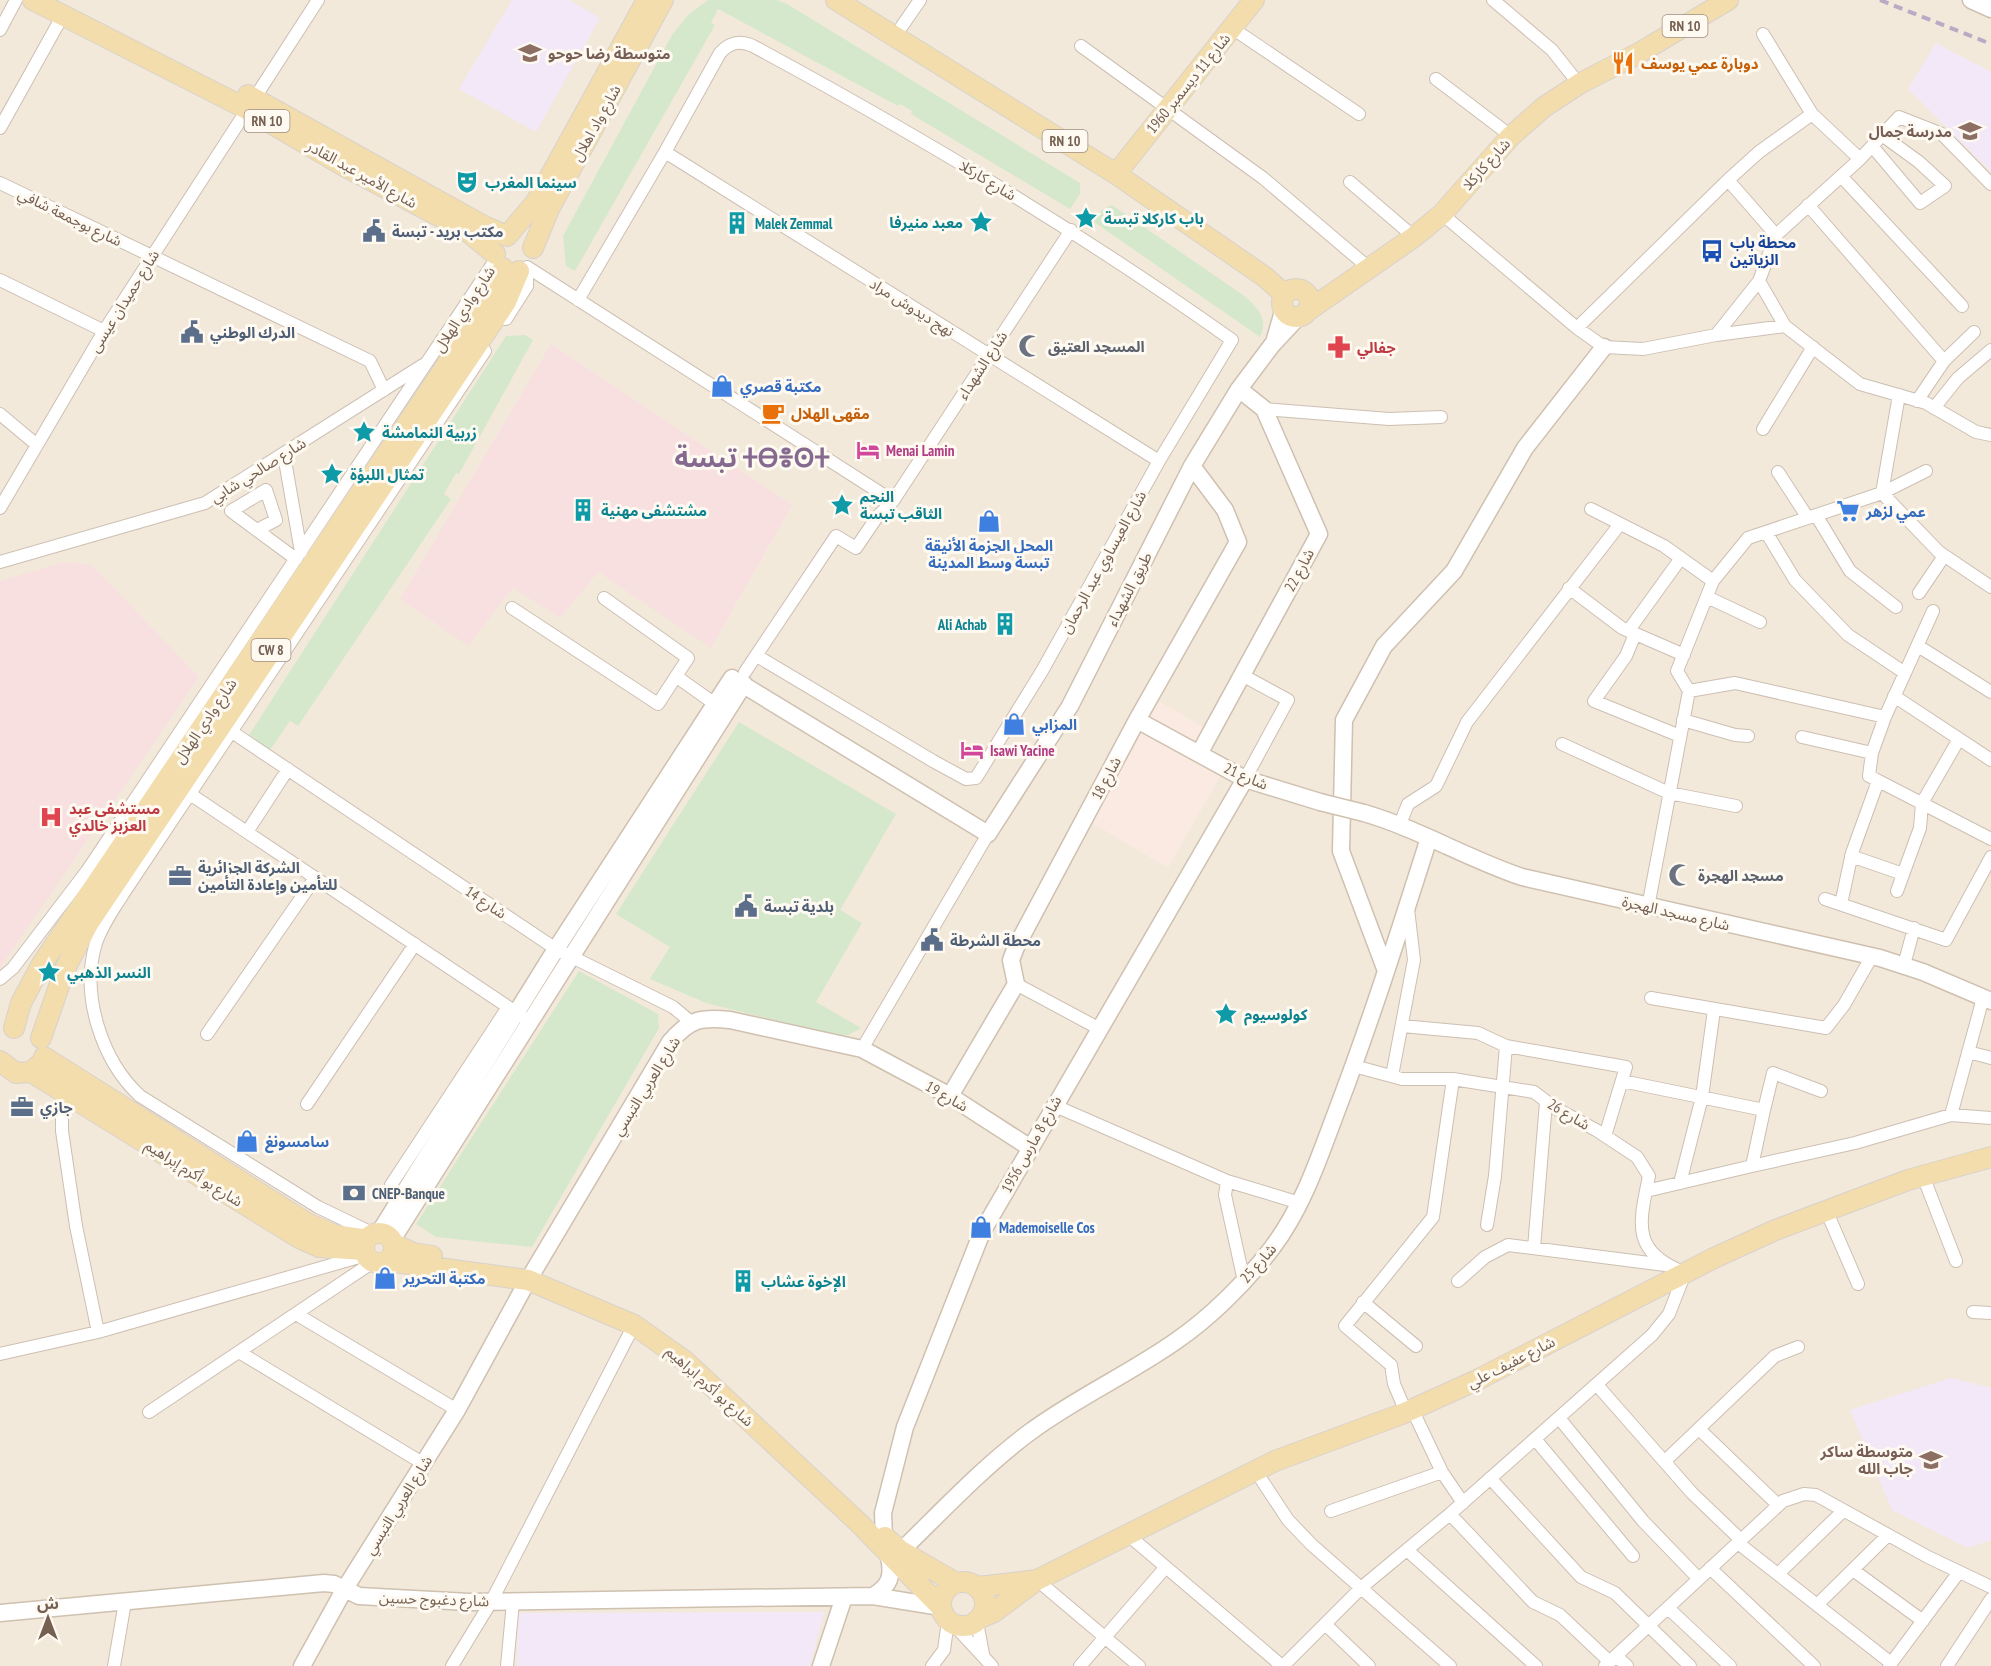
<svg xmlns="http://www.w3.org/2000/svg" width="1991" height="1666" font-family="'PT Sans Narrow','Noto Sans Arabic','Noto Sans Tifinagh',sans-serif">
<rect width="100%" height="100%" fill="#fbf6ec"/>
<path fill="#f2e9db" d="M0,0H1991V1666H0Z"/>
<path fill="#faeae1" d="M1159,701L1208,730L1190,756L1221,775L1168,868L1092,823Z"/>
<path fill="#f3e8f8" d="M512,0H569L600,18L536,132L459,89Z
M1936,43L1991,72V172L1908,89Z
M1951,1378L1991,1388V1540L1968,1548L1892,1510L1850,1410Z
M824,1612L810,1666H517L518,1613Z"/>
<path fill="#f8e0e1" d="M551,344L792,505L711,648L598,572L560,618L513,588L468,646L400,599Z
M64,562L92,565L199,677L0,968V581Z"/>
<path fill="#d5e8cb" d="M708,0H776L787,4L1080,183V194L1070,209L911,114L912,111L900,104L898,106L718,9L711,23L715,25L575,271L566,266L563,236L672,35L688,15Z
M1112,205L1246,297C1258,309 1269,319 1260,337L1094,222L1102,210Z
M525,335L533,340L459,474L456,473L444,494L451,499L298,726L290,721L270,750L249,735L506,336Z
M739,722L896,814L840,910L862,923L816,1002L861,1028L848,1035L837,1036L706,1003L650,979L670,947L616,914Z
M579,971L658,1014L659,1028L532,1247L436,1237L416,1224Z"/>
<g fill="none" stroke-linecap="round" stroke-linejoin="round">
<g stroke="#cdbfb2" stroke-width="14">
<path id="street" d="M1493,0L1552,50L1579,84
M902,26L920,0
M1232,28L1359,114
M0,30L16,0
M1763,34L1812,114
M1081,46L1263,178L1369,268
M1436,79L1511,136
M0,128L63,15
M1872,146L1920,203L1945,186L1919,162L1882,135
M665,152L1159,461
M1841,176L1962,306
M1728,180L1759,152L1812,114L1860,159
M1350,182L1414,237
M0,183L370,361L384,390
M1808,205L1944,361L1917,401
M1442,214L1577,328L1604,347L1643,349L1716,335L1785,326L1860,384L1926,403L1976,432L1991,435
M1776,235L1860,159L1899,117L1942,134L1991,184
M527,267L893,501
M0,280L104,331
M1759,281L1785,326
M578,300L665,152L720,53C730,42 740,40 753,46C918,135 1079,231 1232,340L1159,461L1042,671L976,778L966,779L933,761L757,656
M506,319L527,286V267
M1577,328L1728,180L1776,235L1759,281L1716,335
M1944,361L1974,332
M1899,395L1882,493L1939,552L1991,587
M1934,408L1958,378L1991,350
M1264,409L1389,419L1441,417
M0,414L37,445
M1763,429L1813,347
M284,455L301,552
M1778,472L1808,518
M0,508L104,331L318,0
M1591,509L1664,546L1713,581
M1816,515L1850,571L1896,607
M257,530L276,520L266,490L231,511L296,559
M1766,532L1795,580L1848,635L1905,673
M0,562L205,503L423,365
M1569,588L1622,628L1684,655
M1919,593L1944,556
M1707,597L1760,622
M512,608L658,704L688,658L604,598
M1629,630L1681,558
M1635,634L1626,656L1594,701L1680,736
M1918,646L1991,692
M745,672L836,536L856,548L877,517L893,501L1071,230
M1242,675L1288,700L1245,779
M677,677L715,704
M1689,691L1735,683L1885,717L1872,753L1869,776L1991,839
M1894,696L1991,760
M1885,717L1933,611
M1683,720L1735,735L1748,736
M232,732L556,949L673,1007L691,1022
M1802,737L1872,753
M1562,744L1669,793L1736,806
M190,794L523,1017
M1400,824L1408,804L1436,786L1467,722L1620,524
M247,832L288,769
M1851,856L1903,874
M1897,891L1920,828L1922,803L1959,739
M1825,899L1946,940L1991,857
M1841,904L1852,853L1878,781
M1648,907L1689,691L1677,671L1713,581L1748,538L1882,493L1926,471
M1904,965L1914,928
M0,979L13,968L87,871L496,259
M1016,984L1098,1028
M1651,998L1826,1028L1844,1005L1872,956
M1402,1026L1478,1033L1506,1046L1626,1067L1605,1136
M207,1034L315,878
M862,1049L988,834
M1968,1052L1991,1058
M1392,1076L1414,960L1408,909
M1622,1081L1764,1110L1752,1166L1646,1191
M62,1091V1131L76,1226L98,1332
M307,1104L415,944
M1053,1105L1227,1181
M1764,1110L1773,1073L1821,1091
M1951,1115L1983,998
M1752,1166L1855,1143L1951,1115L1991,1118
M1923,1176L1956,1261
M1680,1183L1702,1097L1714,1010
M391,1185L508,1007
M1826,1210L1858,1284
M1487,1225L1495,1176L1506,1046
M374,1234L318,1207L140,1096C102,1061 80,995 96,943C102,925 113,910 123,894L485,351
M1534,1248L1546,1102
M1244,1281L1225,1195L1227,1181L1300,1203
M1458,1281L1485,1257L1508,1245L1665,1265
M1363,1302L1416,1346
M1973,1312L1991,1313
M296,1314L457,1410
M239,1352L424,1464
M0,1354L98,1332L366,1255
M1597,1385L1692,1493L1741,1540
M1412,1409L1442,1472L1463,1503
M149,1412L373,1262
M1406,1412L1394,1384L1391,1365L1345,1326L1433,1217L1453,1079
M1559,1418L1643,1521L1699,1579
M1699,1429L1778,1505
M1535,1439L1633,1556
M1666,1460L1775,1356L1798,1347
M1255,1470L1288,1520L1312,1545L1450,1666
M1490,1478L1581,1577L1615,1593L1690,1666
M1331,1511L1442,1472
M1450,1514L1533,1602L1560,1615L1610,1662
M1127,1534L1282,1666
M1738,1543L1891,1663
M1407,1550L1536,1666
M1710,1568L1814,1666
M1853,1570L1923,1621
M1779,1573L1843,1511
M1037,1580L1139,1666
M1818,1604L1888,1535
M1668,1608L1730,1666
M977,1622L983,1654
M1325,1624L1369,1666
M954,1625L992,1666
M1616,1656L1627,1666
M114,1666L125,1602
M452,1666L491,1602L634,1325
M507,1666L513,1602
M932,1666L944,1650L948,1621
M1080,1666L1165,1568
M1283,1666L1362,1587L1450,1514L1652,1335L1669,1314L1685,1273C1631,1251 1639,1225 1649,1176L1637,1157L1596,1130L1555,1108L1534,1092L1453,1079H1402L1354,1066
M1605,1666L1783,1501L1804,1494L1816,1495L1928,1557L1991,1587
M1889,1666L1959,1572
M1947,1666L1991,1599"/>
</g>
<g stroke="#cfc0b0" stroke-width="19">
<path id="secondary" d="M1971,0L1991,9
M1275,339L1284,308
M1137,720L1245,779L1320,802
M1199,754L1319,534L1264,409L1239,389
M1364,813C1419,829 1468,859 1522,877L1880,958L1923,972L1991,1001
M1386,971L1341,851L1344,720L1384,646L1454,571L1525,448L1604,347
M950,1096L1016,984L1011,960L1016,947L1137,720L1238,542L1225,510L1192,466
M379,1233L556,949L732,678L988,834L1070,706L1192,466L1239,389L1272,345L1299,316
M392,1240L744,684
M533,1272L670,1042C690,1019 700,1017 730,1020L862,1049L950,1096L1029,1147
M884,1536L883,1513L905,1427L982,1232L1245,779
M901,1551C943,1510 983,1467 1030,1432C1076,1398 1129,1374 1176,1341C1211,1317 1246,1282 1272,1248C1303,1207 1319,1158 1337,1110C1371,1021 1400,929 1429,838
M873,1596C890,1586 893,1576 889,1557
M0,1613L324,1583L334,1584L359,1596L469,1602L873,1596L941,1607
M302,1666L344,1590L457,1410L528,1280
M821,1666L844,1597"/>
</g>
<g stroke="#d8d2ce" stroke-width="22">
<path id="primary" d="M33,0L245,108L344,166L467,231L495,254
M836,0L1116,174L1265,277L1285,295
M248,95L484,226L507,236
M1116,174L1254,0
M508,235L536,202L647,0
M533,248L549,209L663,0
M1282 303a14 14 0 1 1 28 0a14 14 0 1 1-28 0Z
M1306,312L1414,237L1442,214L1511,136L1544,107L1579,84L1641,52L1728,0
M14,1028L21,1003L42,964L490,301L503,268
M41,1038L65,969L88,924L506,302L519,271
M44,1057L307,1223L334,1235L361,1239
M0,1061L16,1073L31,1072L40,1064
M31,1072L299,1238L319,1247L364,1250
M364 1248a15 15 0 1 1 30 0a15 15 0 1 1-30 0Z
M394,1244L413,1253L432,1256
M387,1261L528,1280L634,1325L685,1361L859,1523L941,1607
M885,1537L901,1551L956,1583
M1037,1580L1275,1461L1402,1414L1477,1380L1714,1258L1773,1231L1908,1180L1991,1157
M941 1604a22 22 0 1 1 44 0a22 22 0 1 1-44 0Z
M978,1587L1037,1580L994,1612L982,1617"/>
</g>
<use href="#street" stroke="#fff" stroke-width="12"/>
<use href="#secondary" stroke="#fff" stroke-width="16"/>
<use href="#primary" stroke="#f3ddac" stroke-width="20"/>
<path stroke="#baaac5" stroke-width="4" stroke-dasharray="9 6" stroke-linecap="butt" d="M1880,0L1991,44"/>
<g stroke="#cfc0b0" stroke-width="19" stroke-linecap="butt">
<path id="secondary-bridge" d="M1320,802L1364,813"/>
</g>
<use href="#secondary-bridge" stroke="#fff" stroke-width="16"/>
</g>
<defs>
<g id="school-bare" transform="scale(1.8)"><path d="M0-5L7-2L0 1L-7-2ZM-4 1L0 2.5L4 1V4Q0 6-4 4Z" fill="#8d6e63" stroke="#fefaf2" stroke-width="2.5" paint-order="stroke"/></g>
<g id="restaurant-bare" transform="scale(1.8)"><path d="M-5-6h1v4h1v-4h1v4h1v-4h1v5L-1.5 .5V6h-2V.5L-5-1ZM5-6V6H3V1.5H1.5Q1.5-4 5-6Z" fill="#e8710a" stroke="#fefaf2" stroke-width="2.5" paint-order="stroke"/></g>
<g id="theatre-bare" transform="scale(1.8)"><path d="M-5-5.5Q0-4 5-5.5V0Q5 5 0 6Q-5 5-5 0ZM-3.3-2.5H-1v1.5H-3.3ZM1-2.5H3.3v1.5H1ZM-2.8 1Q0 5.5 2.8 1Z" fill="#0f9aa8" stroke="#fefaf2" stroke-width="2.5" paint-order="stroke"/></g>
<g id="sight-bare" transform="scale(1.8)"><path d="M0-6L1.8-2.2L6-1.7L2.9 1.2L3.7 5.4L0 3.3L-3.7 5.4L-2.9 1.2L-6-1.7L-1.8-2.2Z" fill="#0f9aa8" stroke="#fefaf2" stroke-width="2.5" paint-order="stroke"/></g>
<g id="building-bare" transform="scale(1.8)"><path d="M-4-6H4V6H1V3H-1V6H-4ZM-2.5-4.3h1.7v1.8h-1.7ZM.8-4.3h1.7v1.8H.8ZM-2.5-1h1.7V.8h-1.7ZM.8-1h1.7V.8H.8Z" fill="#0f9aa8" stroke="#fefaf2" stroke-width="2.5" paint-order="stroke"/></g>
<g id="civic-bare" transform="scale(1.8)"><path d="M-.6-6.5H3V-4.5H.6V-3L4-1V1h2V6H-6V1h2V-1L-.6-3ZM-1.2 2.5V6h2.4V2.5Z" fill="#5c6f8a" stroke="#fefaf2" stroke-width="2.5" paint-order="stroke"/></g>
<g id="bus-bare" transform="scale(1.8)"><path d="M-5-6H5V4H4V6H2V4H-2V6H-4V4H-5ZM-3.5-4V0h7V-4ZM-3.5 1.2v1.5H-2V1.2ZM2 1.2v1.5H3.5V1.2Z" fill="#1a4fb4" stroke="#fefaf2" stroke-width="2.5" paint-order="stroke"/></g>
<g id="mosque-bare" transform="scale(1.8)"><path d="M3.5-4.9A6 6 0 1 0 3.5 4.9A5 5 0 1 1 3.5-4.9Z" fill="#6b7280" stroke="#fefaf2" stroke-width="2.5" paint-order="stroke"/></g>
<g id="pharmacy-bare" transform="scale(1.8)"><path d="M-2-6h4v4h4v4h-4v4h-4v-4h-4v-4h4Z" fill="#e0444e" stroke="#fefaf2" stroke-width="2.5" paint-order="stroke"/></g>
<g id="shop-bare" transform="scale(1.8)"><path d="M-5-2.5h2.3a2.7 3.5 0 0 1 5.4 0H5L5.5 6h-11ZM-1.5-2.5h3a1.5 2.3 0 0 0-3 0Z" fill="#3f7fe0" stroke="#fefaf2" stroke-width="2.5" paint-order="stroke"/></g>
<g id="cafe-bare" transform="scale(1.8)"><path d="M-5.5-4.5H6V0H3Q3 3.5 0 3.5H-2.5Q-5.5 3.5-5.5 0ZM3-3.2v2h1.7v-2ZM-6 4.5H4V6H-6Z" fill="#e8710a" stroke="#fefaf2" stroke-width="2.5" paint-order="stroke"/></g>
<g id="hotel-bare" transform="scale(1.8)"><path d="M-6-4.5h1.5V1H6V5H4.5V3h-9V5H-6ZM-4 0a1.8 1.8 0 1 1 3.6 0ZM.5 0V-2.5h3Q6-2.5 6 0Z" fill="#d1479c" stroke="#fefaf2" stroke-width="2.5" paint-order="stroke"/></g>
<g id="supermarket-bare" transform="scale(1.8)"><path d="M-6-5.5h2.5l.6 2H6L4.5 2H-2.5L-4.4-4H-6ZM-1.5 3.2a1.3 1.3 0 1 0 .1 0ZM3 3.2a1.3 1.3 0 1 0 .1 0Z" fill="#3f7fe0" stroke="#fefaf2" stroke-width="2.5" paint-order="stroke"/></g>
<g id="hospital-bare" transform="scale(1.8)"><path d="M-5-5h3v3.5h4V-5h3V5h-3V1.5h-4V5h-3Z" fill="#e0444e" stroke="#fefaf2" stroke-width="2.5" paint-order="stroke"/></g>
<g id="office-bare" transform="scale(1.8)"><path d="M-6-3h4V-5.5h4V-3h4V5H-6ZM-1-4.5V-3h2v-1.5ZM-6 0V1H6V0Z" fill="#5c6f8a" stroke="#fefaf2" stroke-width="2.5" paint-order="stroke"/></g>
<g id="bank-bare" transform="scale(1.8)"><path d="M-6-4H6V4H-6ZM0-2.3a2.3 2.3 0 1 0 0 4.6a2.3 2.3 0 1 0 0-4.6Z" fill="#5c6f8a" stroke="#fefaf2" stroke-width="2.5" paint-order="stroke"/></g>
</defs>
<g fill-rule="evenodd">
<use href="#school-bare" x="530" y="53"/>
<use href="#restaurant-bare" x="1623" y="63"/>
<use href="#school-bare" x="1970" y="131"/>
<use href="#theatre-bare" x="467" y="182"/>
<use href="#sight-bare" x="1086" y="218"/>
<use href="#sight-bare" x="981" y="222"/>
<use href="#building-bare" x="737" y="223"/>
<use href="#civic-bare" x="374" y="231"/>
<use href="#bus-bare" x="1712" y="251"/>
<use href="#civic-bare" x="192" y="332"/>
<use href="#mosque-bare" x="1030" y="346"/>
<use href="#pharmacy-bare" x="1339" y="347"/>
<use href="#shop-bare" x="722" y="386"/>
<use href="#cafe-bare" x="773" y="413"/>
<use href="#sight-bare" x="364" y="432"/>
<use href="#hotel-bare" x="868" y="450"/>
<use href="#sight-bare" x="332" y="474"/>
<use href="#sight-bare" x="842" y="505"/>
<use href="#building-bare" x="583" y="510"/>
<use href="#supermarket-bare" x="1848" y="511"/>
<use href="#shop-bare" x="989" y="521"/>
<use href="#building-bare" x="1005" y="624"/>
<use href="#shop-bare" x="1014" y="724"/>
<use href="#hotel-bare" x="972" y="750"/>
<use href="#hospital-bare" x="51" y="817"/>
<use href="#mosque-bare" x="1680" y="875"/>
<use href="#office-bare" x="180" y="876"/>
<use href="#civic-bare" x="746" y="906"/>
<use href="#civic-bare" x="932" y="940"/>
<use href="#sight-bare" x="49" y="972"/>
<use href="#sight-bare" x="1226" y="1014"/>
<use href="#office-bare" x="22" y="1107"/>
<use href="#shop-bare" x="247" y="1141"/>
<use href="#bank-bare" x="354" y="1193"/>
<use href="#shop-bare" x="981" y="1227"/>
<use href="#shop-bare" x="385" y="1278"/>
<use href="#building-bare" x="743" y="1281"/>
<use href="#school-bare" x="1931" y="1460"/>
</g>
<g text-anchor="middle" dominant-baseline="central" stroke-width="6" stroke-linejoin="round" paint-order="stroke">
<g fill="#fefaf2" stroke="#9e8e81" stroke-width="1.5">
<rect x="1662.5" y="15" width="45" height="22" rx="4.5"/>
<rect x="244.5" y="110" width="45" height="22" rx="4.5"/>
<rect x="1042.5" y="130" width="45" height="22" rx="4.5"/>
<rect x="251.5" y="639" width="39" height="22" rx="4.5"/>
</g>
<g font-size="14" font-weight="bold" fill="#756051">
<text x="1685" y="26">RN 10</text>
<text x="267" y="121">RN 10</text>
<text x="1065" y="141">RN 10</text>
<text x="271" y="650">CW 8</text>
</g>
<g font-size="15" font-weight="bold" fill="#785e54" stroke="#fefaf2" text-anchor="end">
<text x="548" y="53" text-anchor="start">متوسطة رضا حوحو</text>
<text x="1952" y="131">مدرسة جمال</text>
<text x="1913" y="1451">متوسطة ساكر<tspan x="1913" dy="17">جاب الله</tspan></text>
</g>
<g font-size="15" font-weight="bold" fill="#c56008" stroke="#fefaf2" text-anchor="start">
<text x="1641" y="63">دوبارة عمي يوسف</text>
<text x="791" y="413">مقهى الهلال</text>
</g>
<g font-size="15" fill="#756051" stroke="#fefaf2">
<text transform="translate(1188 83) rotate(-51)">شارع 11 ديسمبر 1960</text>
<text transform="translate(596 123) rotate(-61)">شارع واد اهلال</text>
<text transform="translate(1486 164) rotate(-48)">شارع كاركلا</text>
<text transform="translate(362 174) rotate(29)">شارع الأمير عبد القادر</text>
<text transform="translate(988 180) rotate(31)">شارع كاركلا</text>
<text transform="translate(70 217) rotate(26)">شارع بوجمعة شافي</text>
<text transform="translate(124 301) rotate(-58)">شارع حميدان عيسى</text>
<text transform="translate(912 307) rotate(32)">نهج ديدوش مراد</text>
<text transform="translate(464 309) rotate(-57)">شارع وادي الهلال</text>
<text transform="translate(982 365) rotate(-57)">شارع الشهداء</text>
<text transform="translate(258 470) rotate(-32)">شارع صالحي شابي</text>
<text transform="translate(1103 562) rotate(-61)">شارع العيساوي عبد الرحمان</text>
<text transform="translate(1299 570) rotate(-62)">شارع 22</text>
<text transform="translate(1129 589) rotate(-63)">طريق الشهداء</text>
<text transform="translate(205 721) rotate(-56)">شارع وادي الهلال</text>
<text transform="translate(1246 776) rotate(23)">شارع 21</text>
<text transform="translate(1106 778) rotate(-62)">شارع 18</text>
<text transform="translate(486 902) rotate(34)">شارع 14</text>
<text transform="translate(1676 913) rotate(13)">شارع مسجد الهجرة</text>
<text transform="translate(646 1086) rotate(-58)">شارع العربي التبسي</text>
<text transform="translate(947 1096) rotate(30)">شارع 19</text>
<text transform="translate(1569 1114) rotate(31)">شارع 26</text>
<text transform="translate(1031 1144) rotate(-61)">شارع 8 مارس 1956</text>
<text transform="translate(194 1173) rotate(32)">شارع بو أكرم إبراهيم</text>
<text transform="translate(1258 1263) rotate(-49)">شارع 25</text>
<text transform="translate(1511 1362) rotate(-27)">شارع عفيف علي</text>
<text transform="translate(710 1386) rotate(42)">شارع بو أكرم ابراهيم</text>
<text transform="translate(398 1505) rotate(-58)">شارع العربي التبسي</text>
<text transform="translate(434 1599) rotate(2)">شارع دغبوج حسين</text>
</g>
<g font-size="15" font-weight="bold" fill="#0d838f" stroke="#fefaf2" text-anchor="start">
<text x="485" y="182">سينما المغرب</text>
<text x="1104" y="218">باب كاركلا تبسة</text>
<text x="963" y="222" text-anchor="end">معبد منيرفا</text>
<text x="755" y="223">Malek Zemmal</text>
<text x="382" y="432">زربية النمامشة</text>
<text x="350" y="474">تمثال اللبؤة</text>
<text x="860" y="496">النجم<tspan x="860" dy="17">الثاقب تبسة</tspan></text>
<text x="601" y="510">مشتشفى مهنية</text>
<text x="987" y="624" text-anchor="end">Ali Achab</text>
<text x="67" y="972">النسر الذهبي</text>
<text x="1244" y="1014">كولوسيوم</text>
<text x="761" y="1281">الإخوة عشاب</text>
</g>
<g font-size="15" font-weight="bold" fill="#4e5e75" stroke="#fefaf2" text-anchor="start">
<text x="392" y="231">مكتب بريد - تبسة</text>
<text x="210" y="332">الدرك الوطني</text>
<text x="198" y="867">الشركة الجزائرية<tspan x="198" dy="17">للتأمين وإعادة التأمين</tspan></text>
<text x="764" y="906">بلدية تبسة</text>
<text x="950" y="940">محطة الشرطة</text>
<text x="40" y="1107">جازي</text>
<text x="372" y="1193">CNEP-Banque</text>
</g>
<g font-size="15" font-weight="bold" fill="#164399" stroke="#fefaf2" text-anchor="start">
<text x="1730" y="242">محطة باب<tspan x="1730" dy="17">الزياتين</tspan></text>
</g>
<g font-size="15" font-weight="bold" fill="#5b616d" stroke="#fefaf2" text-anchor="start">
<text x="1048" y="346">المسجد العتيق</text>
<text x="1698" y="875">مسجد الهجرة</text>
</g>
<g font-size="15" font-weight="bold" fill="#be3a42" stroke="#fefaf2" text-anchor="start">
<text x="1357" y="347">جفالي</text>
<text x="69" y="808">مستشفى عبد<tspan x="69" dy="17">العزبز خالدي</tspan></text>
</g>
<g font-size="15" font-weight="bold" fill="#366cbe" stroke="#fefaf2" text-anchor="start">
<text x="740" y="386">مكتبة قصري</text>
<text x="1866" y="511">عمي لزهر</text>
<text x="989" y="545" text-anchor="middle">المحل الجزمة الأنيقة<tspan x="989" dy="17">تبسة وسط المدينة</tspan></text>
<text x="1032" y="724">المزابي</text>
<text x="265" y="1141">سامسونغ</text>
<text x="999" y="1227">Mademoiselle Cos</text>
<text x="403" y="1278">مكتبة التحرير</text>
</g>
<g font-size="15" font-weight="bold" fill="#b23c85" stroke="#fefaf2" text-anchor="start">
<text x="886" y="450">Menai Lamin</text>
<text x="990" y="750">Isawi Yacine</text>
</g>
<g font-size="27" font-weight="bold" fill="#85698f" stroke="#fefaf2">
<text x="752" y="457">تبسة ⵜⴱⴻⵙⵜ</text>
</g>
</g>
<g transform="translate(48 1618)" stroke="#fefaf2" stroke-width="4.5" paint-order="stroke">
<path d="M0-4.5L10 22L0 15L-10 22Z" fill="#756051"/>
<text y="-9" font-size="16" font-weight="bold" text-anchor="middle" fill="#756051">ش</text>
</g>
</svg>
